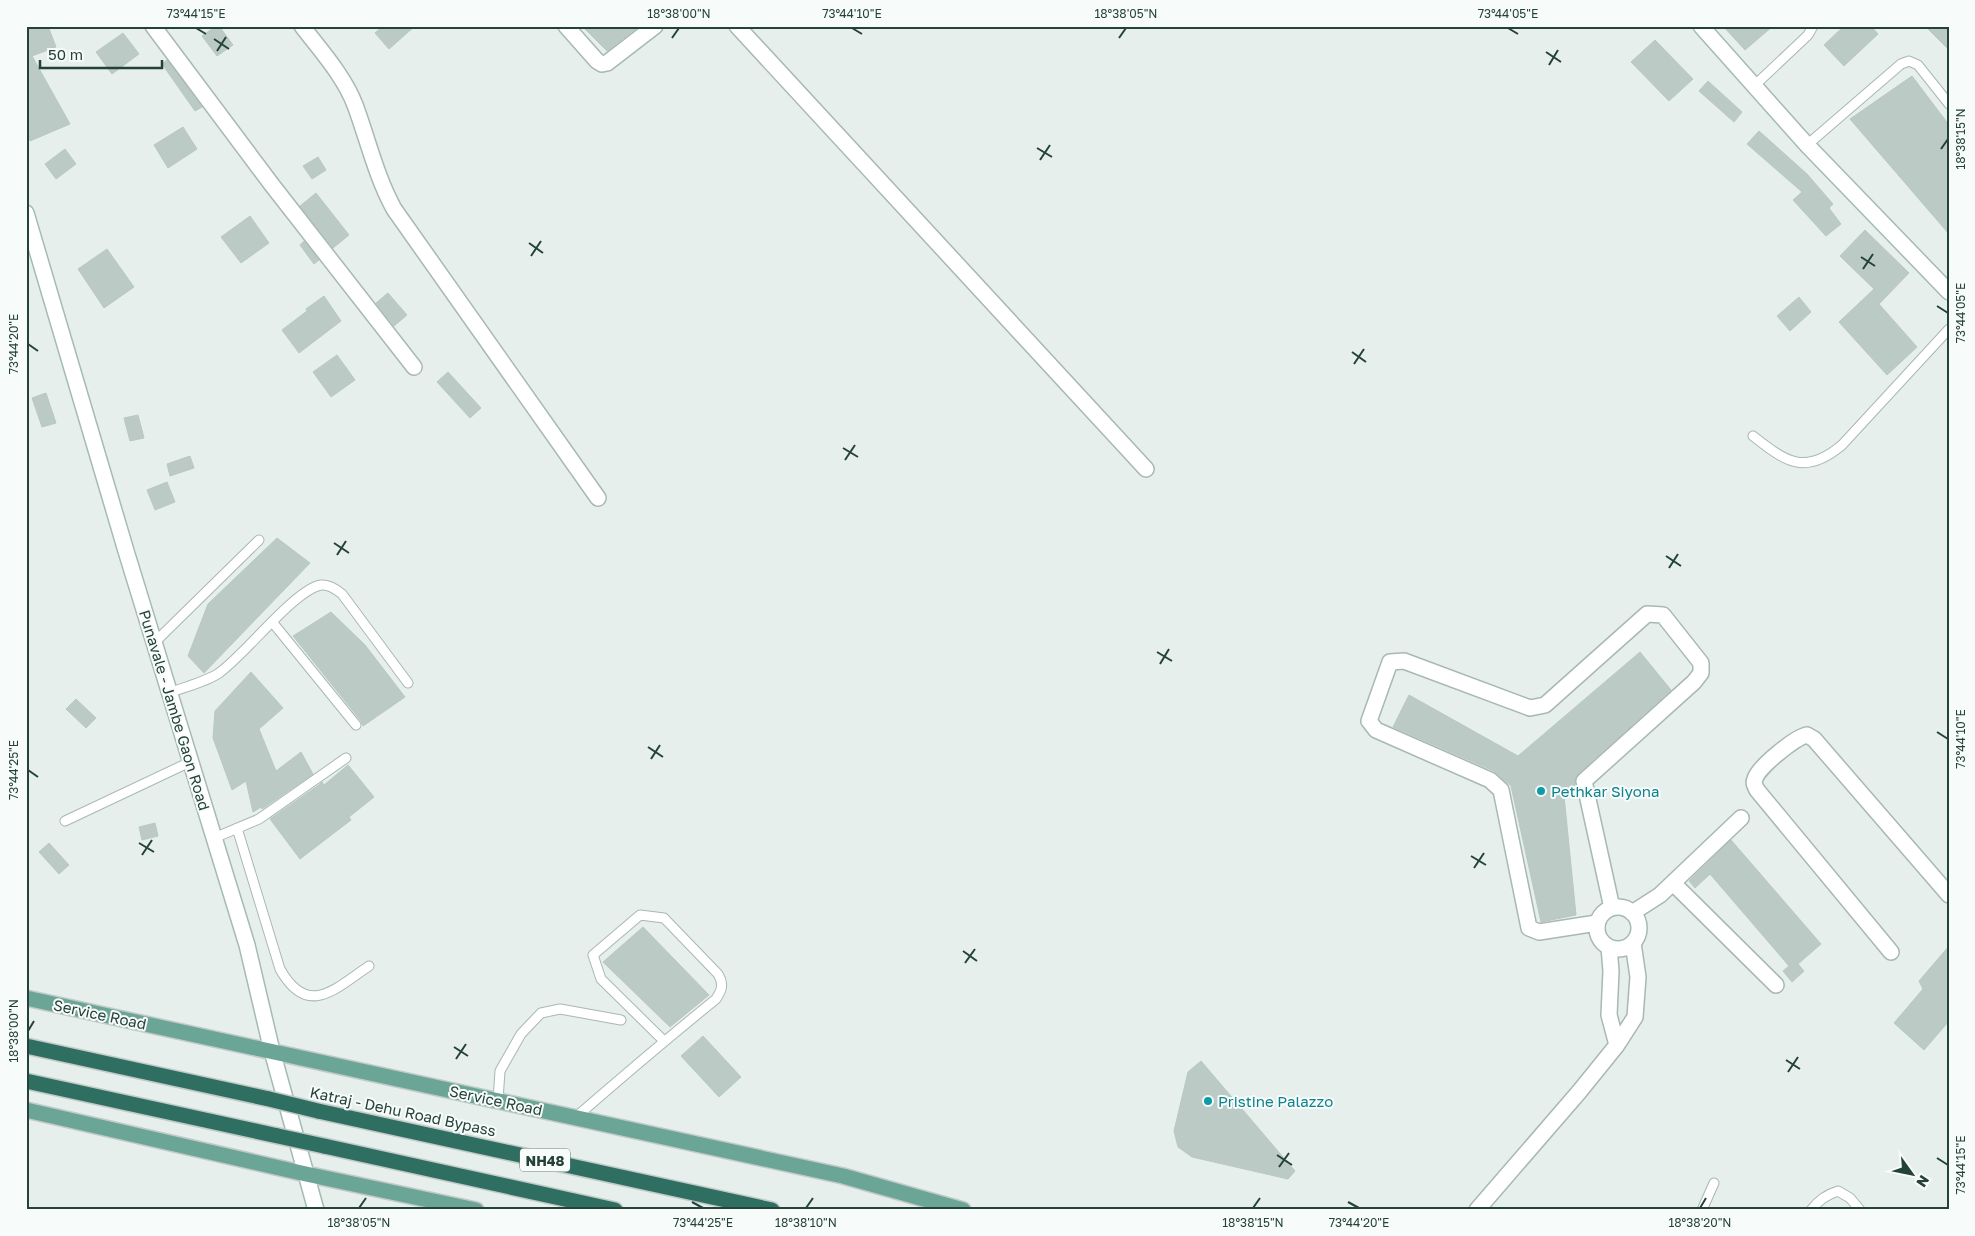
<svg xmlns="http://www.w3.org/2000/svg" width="1975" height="1236" font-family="'Golos Text',sans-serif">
<rect width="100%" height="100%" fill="#e6efeb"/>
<path fill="#bbcac4" stroke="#b8c9c2" d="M26,26H48L56,47L32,56L70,124L30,141L26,134Z
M216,26H219L233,45L217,56L202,36Z
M383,26H415L389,49L375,33Z
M582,26H639L607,51Z
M1723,26H1773L1745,50Z
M1844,26H1871L1878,34L1844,66L1824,45Z
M1925,26H1949V50Z
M123,33L139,54L112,74L96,52Z
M1655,40L1693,79L1669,101L1631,62Z
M167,60L202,107L195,111L162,64Z
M1912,76L1949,125V234L1850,119Z
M1708,81L1742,112L1734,122L1699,91Z
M183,127L197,149L168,168L154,145Z
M1759,131L1807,174L1833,204L1829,208L1841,224L1826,236L1793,200L1802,192L1747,144Z
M65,149L76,164L56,179L45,164Z
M318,157L326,170L312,179L303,166Z
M316,193L349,235L333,248L300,206Z
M250,216L269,243L241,263L221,237Z
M1865,230L1909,273L1879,304L1917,347L1887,375L1839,322L1874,289L1840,256Z
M304,241L319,260L314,264L300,245Z
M107,249L134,287L104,308L78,269Z
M388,293L407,315L394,326L376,303Z
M324,296L341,321L299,353L282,330L307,311L306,309Z
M1799,297L1811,312L1790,331L1777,316Z
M337,355L355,380L331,397L313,372Z
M448,372L481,408L470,418L437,382Z
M46,393L56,423L42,427L32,398Z
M138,415L144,438L130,441L124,418Z
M190,456L194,468L170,476L167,464Z
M167,482L175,502L155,510L147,490Z
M277,538L310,563L204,673L188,656L208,604Z
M331,612L365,645L405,697L363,726L361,721L293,636Z
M1640,652L1671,690L1578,774L1575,779V785L1564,796L1576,915L1541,922L1511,786L1494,771L1393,727L1409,695L1518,756Z
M251,672L283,708L259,729L276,771L301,752L313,774L262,809L261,807L253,812L246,781L232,790L213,738L215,711Z
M76,699L96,718L86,728L66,709Z
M348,765L374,797L349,817L351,820L300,859L270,819L319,785L322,782L324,785Z
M155,823L158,836L142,840L139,827Z
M1731,840L1821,944L1798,964L1804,971L1792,982L1783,971L1789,966L1710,874L1695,888L1689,881Z
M49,843L69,865L59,874L39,852Z
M643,927L709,995L670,1027L603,962Z
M1949,946V1021L1924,1050L1894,1023L1923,989L1919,981Z
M703,1036L741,1077L719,1097L681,1056Z
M1201,1061L1295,1171L1288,1179L1192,1157L1178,1147L1174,1131L1188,1072Z"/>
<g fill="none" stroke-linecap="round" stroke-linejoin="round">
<g stroke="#a8b8b2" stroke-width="11">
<path id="lane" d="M1754,86L1808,35L1813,26
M1807,145L1901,64L1909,61L1918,65L1949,104
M1753,436C1786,462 1805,476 1842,445L1949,329
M273,623L356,725
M154,643L259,540
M169,693C182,688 208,681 219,673C246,654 294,590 321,585C329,584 336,589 342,594L408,683
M65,821L190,762
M237,828L280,969C308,1019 336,988 369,966
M214,838L259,819L346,758
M498,1100L500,1071L521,1034L541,1013L560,1009L621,1020
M576,1117C622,1077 668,1038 716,999C722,990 724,984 718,974L664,918L640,915L593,955L601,979L664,1041
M1702,1210L1714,1183
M1811,1210C1819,1200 1826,1195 1838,1191L1850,1198L1860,1210"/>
</g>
<g stroke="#a8b8b2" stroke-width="18">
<path id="street" d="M153,26L272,185L414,367
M302,26C321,51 344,76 355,105C368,140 376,176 394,209L598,498
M566,26L597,61L602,64L607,63L655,26
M737,26L1146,469
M1673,883L1776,985
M1597 928a21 21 0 1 1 42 0a21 21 0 1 1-42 0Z
M1632,913L1660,895L1741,818
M1597,923L1539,932L1529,928L1501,790L1490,780L1376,730L1369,721L1390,662L1404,661L1530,708L1545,705L1647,614L1663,615L1701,663V673L1694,682L1584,781L1612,908
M1609,947L1611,971L1609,1015L1617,1045L1635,1017L1638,977L1633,943
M1891,952L1757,790C1755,786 1753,783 1755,779C1758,767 1796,737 1807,735L1814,739L1949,895
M1477,1210L1579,1092L1617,1045"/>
</g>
<g stroke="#a4bbb3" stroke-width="18">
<path id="secondary" d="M1701,26L1807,145L1949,292
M26,213L126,551L247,945L272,1051L316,1210"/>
</g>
<g stroke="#c2cac8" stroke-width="18">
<path id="primary" d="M26,998L843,1176L963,1210
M26,1110L306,1174L476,1210"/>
</g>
<g stroke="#c2cac8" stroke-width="18">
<path id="highway" d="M26,1046L269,1099
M26,1081L278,1136
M318,1111L772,1210
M324,1146L615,1210"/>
</g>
<use href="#lane" stroke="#fff" stroke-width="9"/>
<use href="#street" stroke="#fff" stroke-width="15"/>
<use href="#secondary" stroke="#fff" stroke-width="15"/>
<use href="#primary" stroke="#6aa596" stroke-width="15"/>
<use href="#highway" stroke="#2f6f62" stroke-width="15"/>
<g stroke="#c2cac8" stroke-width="18" stroke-linecap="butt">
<path id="highway-bridge" d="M269,1099L318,1111
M278,1136L324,1146"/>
</g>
<use href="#highway-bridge" stroke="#2f6f62" stroke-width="15"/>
</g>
<path fill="none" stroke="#24423a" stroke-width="2" d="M196,28L206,34M852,28L862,34M1508,28L1518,34M672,38L679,28M1119,38L1126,28M214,39L229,49M217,51L226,37M1546,52L1561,62M1549,65L1558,50M1037,148L1052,157M1941,149L1948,139M1040,160L1050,145M529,243L543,253M531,256L541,241M1861,257L1875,266M1863,269L1873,254M1937,306L1948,313M28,344L38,351M1352,352L1366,362M1354,364L1364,349M843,448L858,457M845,460L855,445M334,543L349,553M337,555L346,541M1666,556L1681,566M1669,568L1678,554M1157,652L1172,661M1160,664L1169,649M1937,732L1948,739M648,747L663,757M651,759L660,745M28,770L38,777M139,843L154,852M142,855L152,840M1471,856L1486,865M1474,868L1484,853M963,951L977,961M965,963L975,949M28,1031L34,1021M454,1047L468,1056M456,1059L466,1044M1786,1060L1800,1069M1788,1072L1798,1057M1277,1155L1292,1165M1937,1158L1948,1165M1279,1167L1289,1153M692,1202L703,1208M1348,1202L1359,1208M359,1208L366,1198M806,1208L813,1198M1253,1208L1260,1198M1700,1208L1706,1198"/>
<g fill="#0f9aa8" stroke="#f7fbf9" stroke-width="2">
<circle cx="1541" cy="791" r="5"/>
<circle cx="1208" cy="1101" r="5"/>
</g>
<g text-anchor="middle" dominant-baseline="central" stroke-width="4" stroke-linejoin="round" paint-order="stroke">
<rect fill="#f7fbf9" stroke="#637a73" stroke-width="1" x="520" y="1148.5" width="50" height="23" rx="4"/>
<g font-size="14" font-weight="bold" fill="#24423a">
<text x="545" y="1160">NH48</text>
</g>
<g font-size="15" fill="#24423a" stroke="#f7fbf9">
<text transform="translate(175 710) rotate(73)">Punavale - Jambe Gaon Road</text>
<text transform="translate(100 1014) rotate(12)">Service Road</text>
<text transform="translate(496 1100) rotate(12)">Service Road</text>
<text transform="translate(403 1111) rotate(12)">Katraj - Dehu Road Bypass</text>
</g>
<g font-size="15" fill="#0d838f" stroke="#f7fbf9" text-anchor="start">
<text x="1551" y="791">Pethkar Siyona</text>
<text x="1218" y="1101">Pristine Palazzo</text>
</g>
</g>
<rect width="1975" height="1236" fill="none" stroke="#f7fbf9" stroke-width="55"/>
<g transform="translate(1912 1174) rotate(123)" stroke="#f7fbf9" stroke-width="4" paint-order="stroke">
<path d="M0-4L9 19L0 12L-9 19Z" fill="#24423a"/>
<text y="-8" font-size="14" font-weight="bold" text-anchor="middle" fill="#24423a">N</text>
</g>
<path d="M40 60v8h122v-8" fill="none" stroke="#24423a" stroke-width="2.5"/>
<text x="48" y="60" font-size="15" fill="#24423a" stroke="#f7fbf9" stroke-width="4" paint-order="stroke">50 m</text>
<rect x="28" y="28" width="1920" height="1180" fill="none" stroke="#24423a" stroke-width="2"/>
<g font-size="12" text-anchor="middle" fill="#24423a">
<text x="196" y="18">73°44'15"E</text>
<text x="679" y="18">18°38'00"N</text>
<text x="852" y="18">73°44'10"E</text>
<text x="1126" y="18">18°38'05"N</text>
<text x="1508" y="18">73°44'05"E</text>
<text transform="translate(1961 139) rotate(-90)" y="4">18°38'15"N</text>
<text transform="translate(1961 313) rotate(-90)" y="4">73°44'05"E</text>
<text transform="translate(14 344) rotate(-90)" y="4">73°44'20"E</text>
<text transform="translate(1961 739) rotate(-90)" y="4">73°44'10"E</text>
<text transform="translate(14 770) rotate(-90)" y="4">73°44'25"E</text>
<text transform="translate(14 1031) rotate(-90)" y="4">18°38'00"N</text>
<text transform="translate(1961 1165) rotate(-90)" y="4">73°44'15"E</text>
<text x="359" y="1227">18°38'05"N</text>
<text x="703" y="1227">73°44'25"E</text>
<text x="806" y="1227">18°38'10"N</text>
<text x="1253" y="1227">18°38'15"N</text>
<text x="1359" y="1227">73°44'20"E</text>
<text x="1700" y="1227">18°38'20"N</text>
</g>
</svg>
